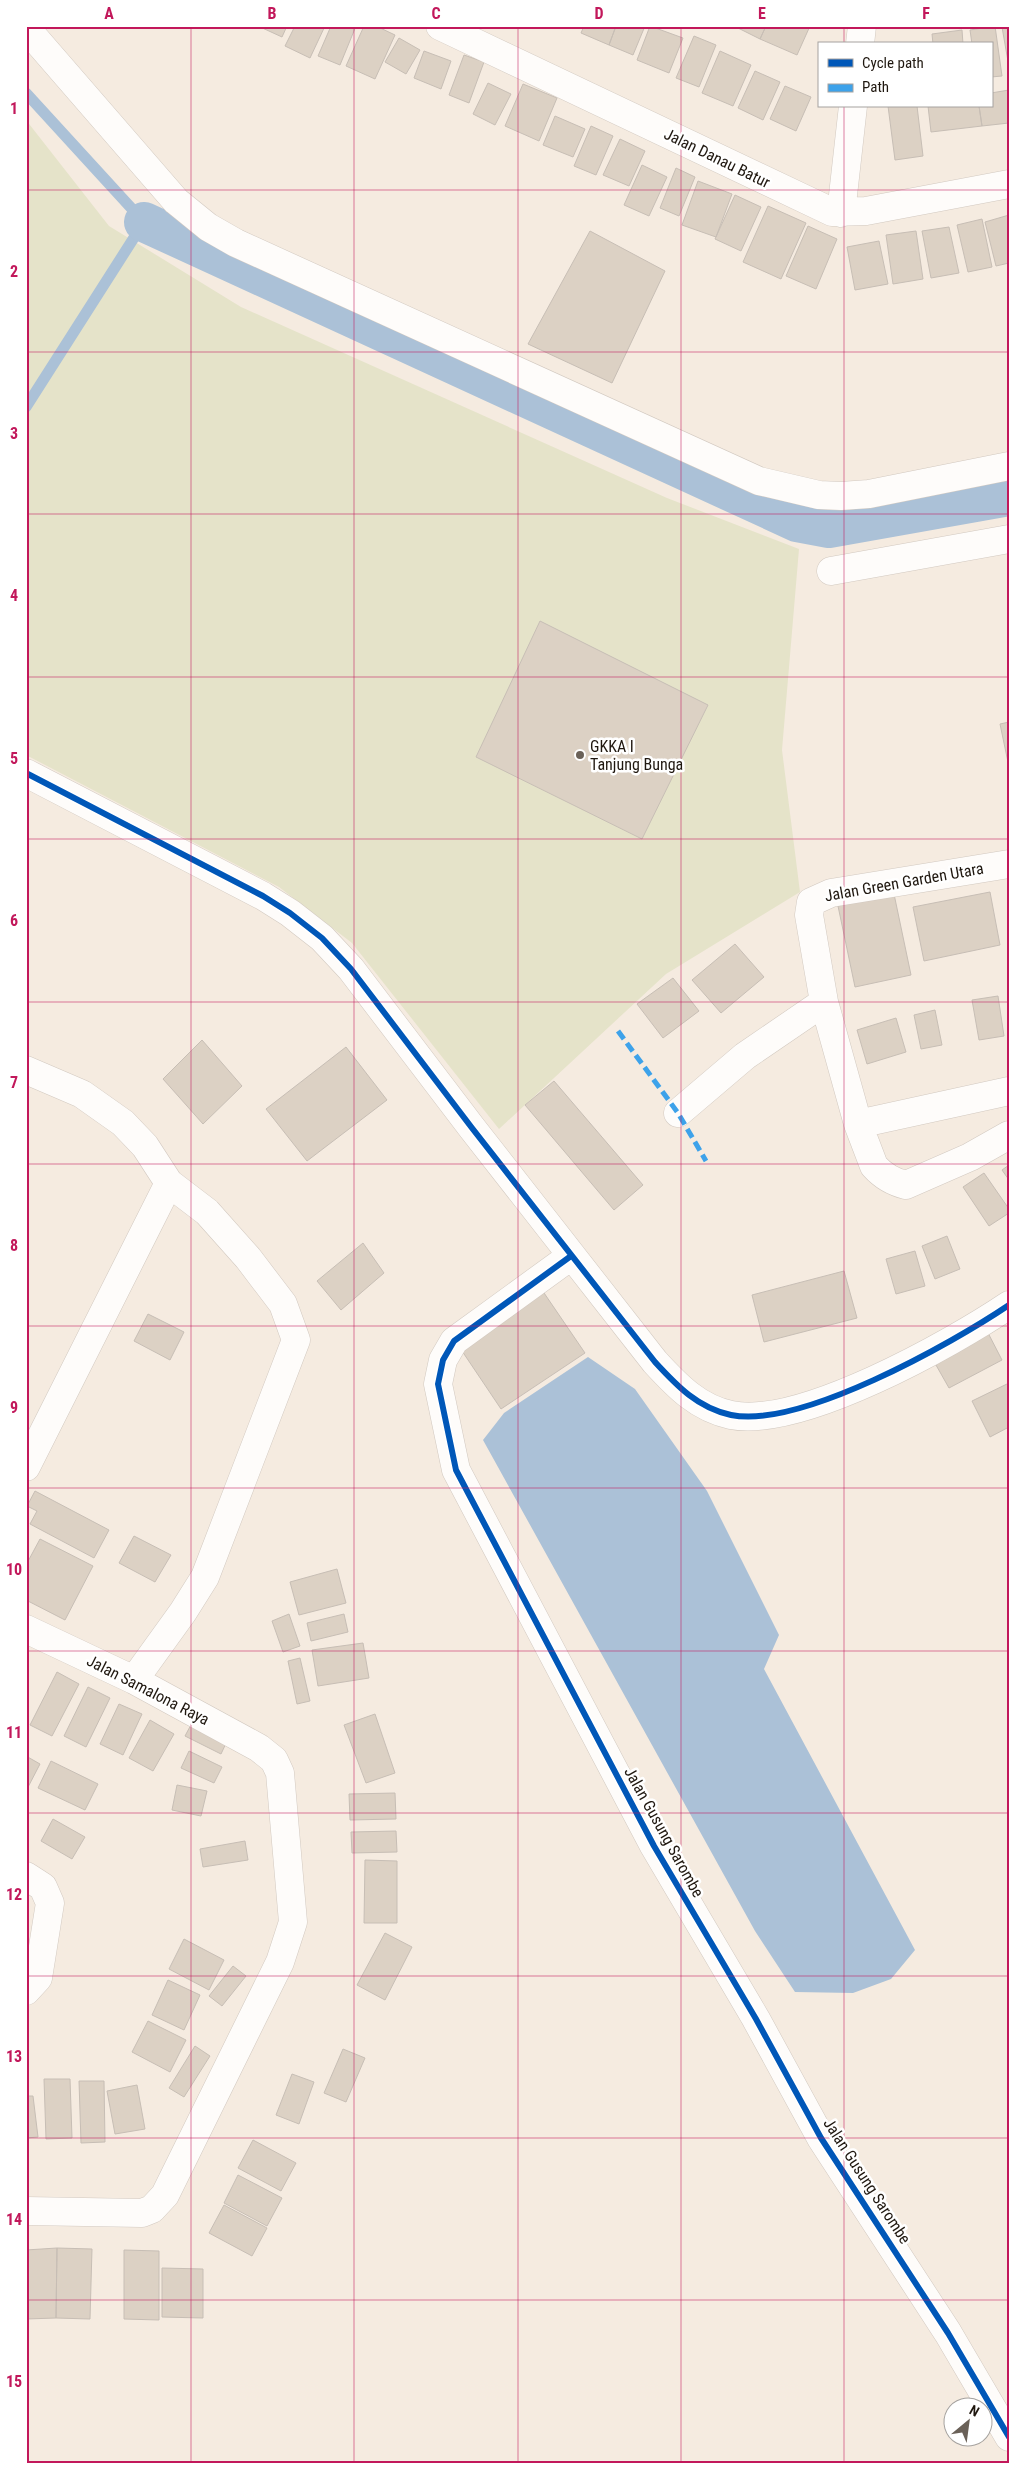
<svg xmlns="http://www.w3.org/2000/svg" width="1035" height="2490" font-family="'Roboto Condensed',sans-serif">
<rect width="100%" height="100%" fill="#f5ebe0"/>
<path fill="#e5e3c9" d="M26,120L109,226L241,307L667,498L799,549L782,750L800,892L666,974L499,1129L352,943L279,887L26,755Z"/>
<path fill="#abc1d7" d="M588,1357L635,1389L707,1491L779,1635L764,1669L915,1950L891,1979L853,1993L795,1992L755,1931L483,1440L504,1413Z"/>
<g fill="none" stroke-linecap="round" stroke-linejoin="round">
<path stroke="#abc1d7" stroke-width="11" d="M26,93L144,222L26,407"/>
<path stroke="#abc1d7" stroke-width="40" d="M144,222L797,522L829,528L1009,496"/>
</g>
<path fill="#dcd1c4" stroke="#c7beb5" d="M258,26H287L282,37Z
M295,26H325L310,58L285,46Z
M331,26H356L340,65L318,56Z
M364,26H376L395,35L375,79L346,66Z
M584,26H616L609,45L581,33Z
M616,26H645L633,55L609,45Z
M650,26L683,38L669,73L637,60Z
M734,26H766L760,39Z
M766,26H810L797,55L760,39Z
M995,26L1002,76L991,77V44H972L970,30Z
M1009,26V67L1002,27Z
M962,30L963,44H933L932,34Z
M694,36L716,45L699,87L676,78Z
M399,38L420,50L406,74L385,62Z
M424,51L451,61L441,89L414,78Z
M720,51L751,65L733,106L702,93Z
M464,55L484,62L469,103L449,95Z
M755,71L780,82L763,120L738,108Z
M488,83L511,94L495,125L473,114Z
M523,84L557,98L539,141L505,126Z
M785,86L811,97L796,131L770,119Z
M1009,90V123L982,126L979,106H991V93Z
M888,106H917L923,156L895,160Z
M928,106H979L982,126L931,132Z
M555,116L585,129L573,157L543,145Z
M591,126L613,136L596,175L574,166Z
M620,139L645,151L629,186L603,175Z
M642,165L667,177L649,216L624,205Z
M676,168L695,177L679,216L660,208Z
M698,181L732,194L716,237L682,225Z
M735,195L761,207L741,251L715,239Z
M768,206L806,223L781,279L743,262Z
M1009,215V263L996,266L985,222Z
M982,219L992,267L968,272L957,225Z
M808,226L837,239L816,289L786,276Z
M949,227L959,273L931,278L922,231Z
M590,231L665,271L612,383L528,344Z
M916,231L923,279L893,284L886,235Z
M879,241L888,284L855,290L847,247Z
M540,621L708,705L642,839L476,757Z
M1009,722V767L1000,724Z
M990,892L1000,945L924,961L913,907Z
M894,894L911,975L855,987L838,906Z
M735,944L764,977L721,1013L692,980Z
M673,978L699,1011L663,1038L637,1004Z
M998,996L1004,1036L979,1040L972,1000Z
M935,1010L942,1045L921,1049L914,1015Z
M896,1018L906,1052L867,1064L857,1030Z
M202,1040L242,1086L203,1124L163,1079Z
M346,1047L387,1100L307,1161L266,1109Z
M554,1081L643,1185L614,1210L525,1105Z
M1009,1165V1180L1002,1170Z
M984,1173L1009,1209V1213L989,1226L963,1187Z
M947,1236L960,1269L935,1279L922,1246Z
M363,1243L384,1273L341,1310L317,1281Z
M915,1251L925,1286L896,1294L886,1259Z
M844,1271L857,1318L764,1342L752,1295Z
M542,1290L585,1353L501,1409L458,1345Z
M148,1314L184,1332L170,1360L134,1341Z
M986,1329L1002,1360L949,1388L932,1358Z
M1009,1383V1427L990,1437L972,1401Z
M35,1491L109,1530L94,1558L30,1524L37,1511L27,1506Z
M134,1536L171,1555L155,1582L119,1563Z
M40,1539L93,1566L65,1620L26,1600V1565Z
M337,1569L346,1603L299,1615L290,1582Z
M289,1614L300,1646L283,1652L272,1621Z
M344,1614L348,1632L311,1641L307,1623Z
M363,1643L369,1678L318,1686L312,1650Z
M300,1658L310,1701L297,1704L288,1661Z
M57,1672L79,1684L52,1736L30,1725Z
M88,1687L110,1698L86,1747L64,1736Z
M119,1704L142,1714L123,1755L100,1744Z
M375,1714L395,1773L366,1783L344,1725Z
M150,1720L174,1734L153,1771L129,1758Z
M193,1721L228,1739L221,1754L185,1736Z
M189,1751L222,1767L214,1783L181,1768Z
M26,1756L40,1764L26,1791Z
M51,1761L98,1784L85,1810L38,1788Z
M177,1785L207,1791L201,1816L172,1810Z
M395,1793L396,1819L350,1820L349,1794Z
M53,1819L85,1837L72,1859L41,1841Z
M396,1831L397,1852L352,1853L351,1832Z
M245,1841L248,1860L203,1867L200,1849Z
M365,1860L397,1861V1923H364Z
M385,1933L412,1947L385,2000L357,1985Z
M184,1939L224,1960L209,1990L169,1969Z
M233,1966L246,1976L222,2006L209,1996Z
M168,1980L200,1995L184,2030L152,2015Z
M148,2021L186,2040L170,2072L132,2052Z
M195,2046L210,2056L184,2097L169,2088Z
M343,2049L365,2058L346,2102L324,2093Z
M292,2074L314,2082L299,2124L276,2115Z
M44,2079H70L72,2138L46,2139Z
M79,2081H104L105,2142L81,2143Z
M137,2085L145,2129L115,2134L107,2091Z
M26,2096H33L38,2137L26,2138Z
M253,2140L296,2163L281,2191L238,2168Z
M238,2175L282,2198L267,2226L224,2203Z
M224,2205L267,2228L252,2256L209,2233Z
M57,2248L56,2318L26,2319V2250Z
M57,2248L92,2249L90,2319L56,2318Z
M124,2250L159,2251V2320L124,2319Z
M162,2268L203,2269V2318L162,2317Z"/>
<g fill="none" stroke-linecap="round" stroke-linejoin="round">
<g stroke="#d2c9c0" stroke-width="29">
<path id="minor" d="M440,26L832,212L866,211L1009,184
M26,28L176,201L208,227L236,243L759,481L819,495L841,496L869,494L1009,466
M860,44L862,26
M841,213L853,106
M831,571L1009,539
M26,773L263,896L290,913L322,938L351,969L472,1128L655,1362C677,1386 698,1408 731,1415C800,1429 951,1344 1009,1305
M1009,864L831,893L811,902L809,915L824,1002L858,1124L874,1166C883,1176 893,1182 906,1185L970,1157L1009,1135
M26,1070L82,1094L123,1123L145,1146L169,1183L207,1212L248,1258L283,1304L296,1340L205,1577L183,1612L134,1680
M678,1113L745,1056L824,1002
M858,1124L1009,1091
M571,1256L454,1341L443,1360L438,1384L456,1470L654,1846L756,2019L821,2138L948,2333L1009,2437
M26,1467L169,1183
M26,1629L134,1680L259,1748L274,1760L280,1773L293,1922L280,1962L165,2195L152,2209L142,2213L26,2211
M26,1876L43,1887L50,1903L38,1978L26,1991"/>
</g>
<use href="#minor" stroke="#fefcfa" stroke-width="28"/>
<path stroke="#3da2ea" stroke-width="5" stroke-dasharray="10 5" stroke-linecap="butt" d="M618,1031L678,1113L706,1161"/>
<g stroke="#fff" stroke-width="9">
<path id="cycleway" d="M26,773L263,896L290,913L322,938L351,969L472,1128L655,1362C677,1386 698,1408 731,1415C800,1429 951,1344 1009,1305
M571,1256L454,1341L443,1360L438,1384L456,1470L654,1846L756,2019L821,2138L948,2333L1009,2437"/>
</g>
<use href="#cycleway" stroke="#0057b8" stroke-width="6"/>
</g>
<path fill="none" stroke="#c2185b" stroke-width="1" stroke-opacity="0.55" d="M191,26V2464M354,26V2464M518,26V2464M681,26V2464M844,26V44M844,106V2464M26,190H1009M26,352H1009M26,514H1009M26,677H1009M26,839H1009M26,1002H1009M26,1164H1009M26,1326H1009M26,1488H1009M26,1651H1009M26,1813H1009M26,1976H1009M26,2138H1009M26,2300H1009"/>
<circle fill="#6a6158" stroke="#fff" stroke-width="2" cx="580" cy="755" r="5"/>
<g text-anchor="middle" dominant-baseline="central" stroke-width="5" stroke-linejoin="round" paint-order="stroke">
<g font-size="16" fill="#1f170f" stroke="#fff">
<text transform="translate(717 158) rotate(26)">Jalan Danau Batur</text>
<text transform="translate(904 882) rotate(-10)">Jalan Green Garden Utara</text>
<text transform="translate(148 1690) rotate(27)">Jalan Samalona Raya</text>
<text transform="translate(664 1832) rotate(61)">Jalan Gusung Sarombe</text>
<text transform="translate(867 2181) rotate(57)">Jalan Gusung Sarombe</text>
</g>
<g font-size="16" fill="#1f170f" stroke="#fff" text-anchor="start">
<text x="590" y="746">GKKA I<tspan x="590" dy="18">Tanjung Bunga</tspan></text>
</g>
</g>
<rect width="1035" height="2490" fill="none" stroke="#ffffff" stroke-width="55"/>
<rect x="818" y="42" width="175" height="65" fill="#ffffff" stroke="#a5a29f"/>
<rect x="828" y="59" width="25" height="8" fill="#0057b8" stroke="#a5a29f"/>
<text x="862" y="68" font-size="15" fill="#1f170f">Cycle path</text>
<rect x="828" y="84" width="25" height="8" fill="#3da2ea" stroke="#a5a29f"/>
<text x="862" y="92" font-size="15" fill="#1f170f">Path</text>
<g transform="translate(968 2422) rotate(29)"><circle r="24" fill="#ffffff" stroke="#a5a29f"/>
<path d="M0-4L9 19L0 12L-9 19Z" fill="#6a6158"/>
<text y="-8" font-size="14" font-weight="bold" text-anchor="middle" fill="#1f170f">N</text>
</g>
<rect x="28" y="28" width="980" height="2434" fill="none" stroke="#c2185b" stroke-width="2"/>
<g font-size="16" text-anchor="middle" font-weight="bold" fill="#c2185b">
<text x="109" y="19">A</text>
<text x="272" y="19">B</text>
<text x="436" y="19">C</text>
<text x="599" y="19">D</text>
<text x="762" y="19">E</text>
<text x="926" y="19">F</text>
<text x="14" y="114">1</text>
<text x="14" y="277">2</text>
<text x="14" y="439">3</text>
<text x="14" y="601">4</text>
<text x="14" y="764">5</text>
<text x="14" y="926">6</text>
<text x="14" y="1088">7</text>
<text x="14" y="1251">8</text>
<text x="14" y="1413">9</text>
<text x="14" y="1575">10</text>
<text x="14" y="1738">11</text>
<text x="14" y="1900">12</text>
<text x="14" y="2062">13</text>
<text x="14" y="2225">14</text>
<text x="14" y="2387">15</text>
</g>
</svg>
